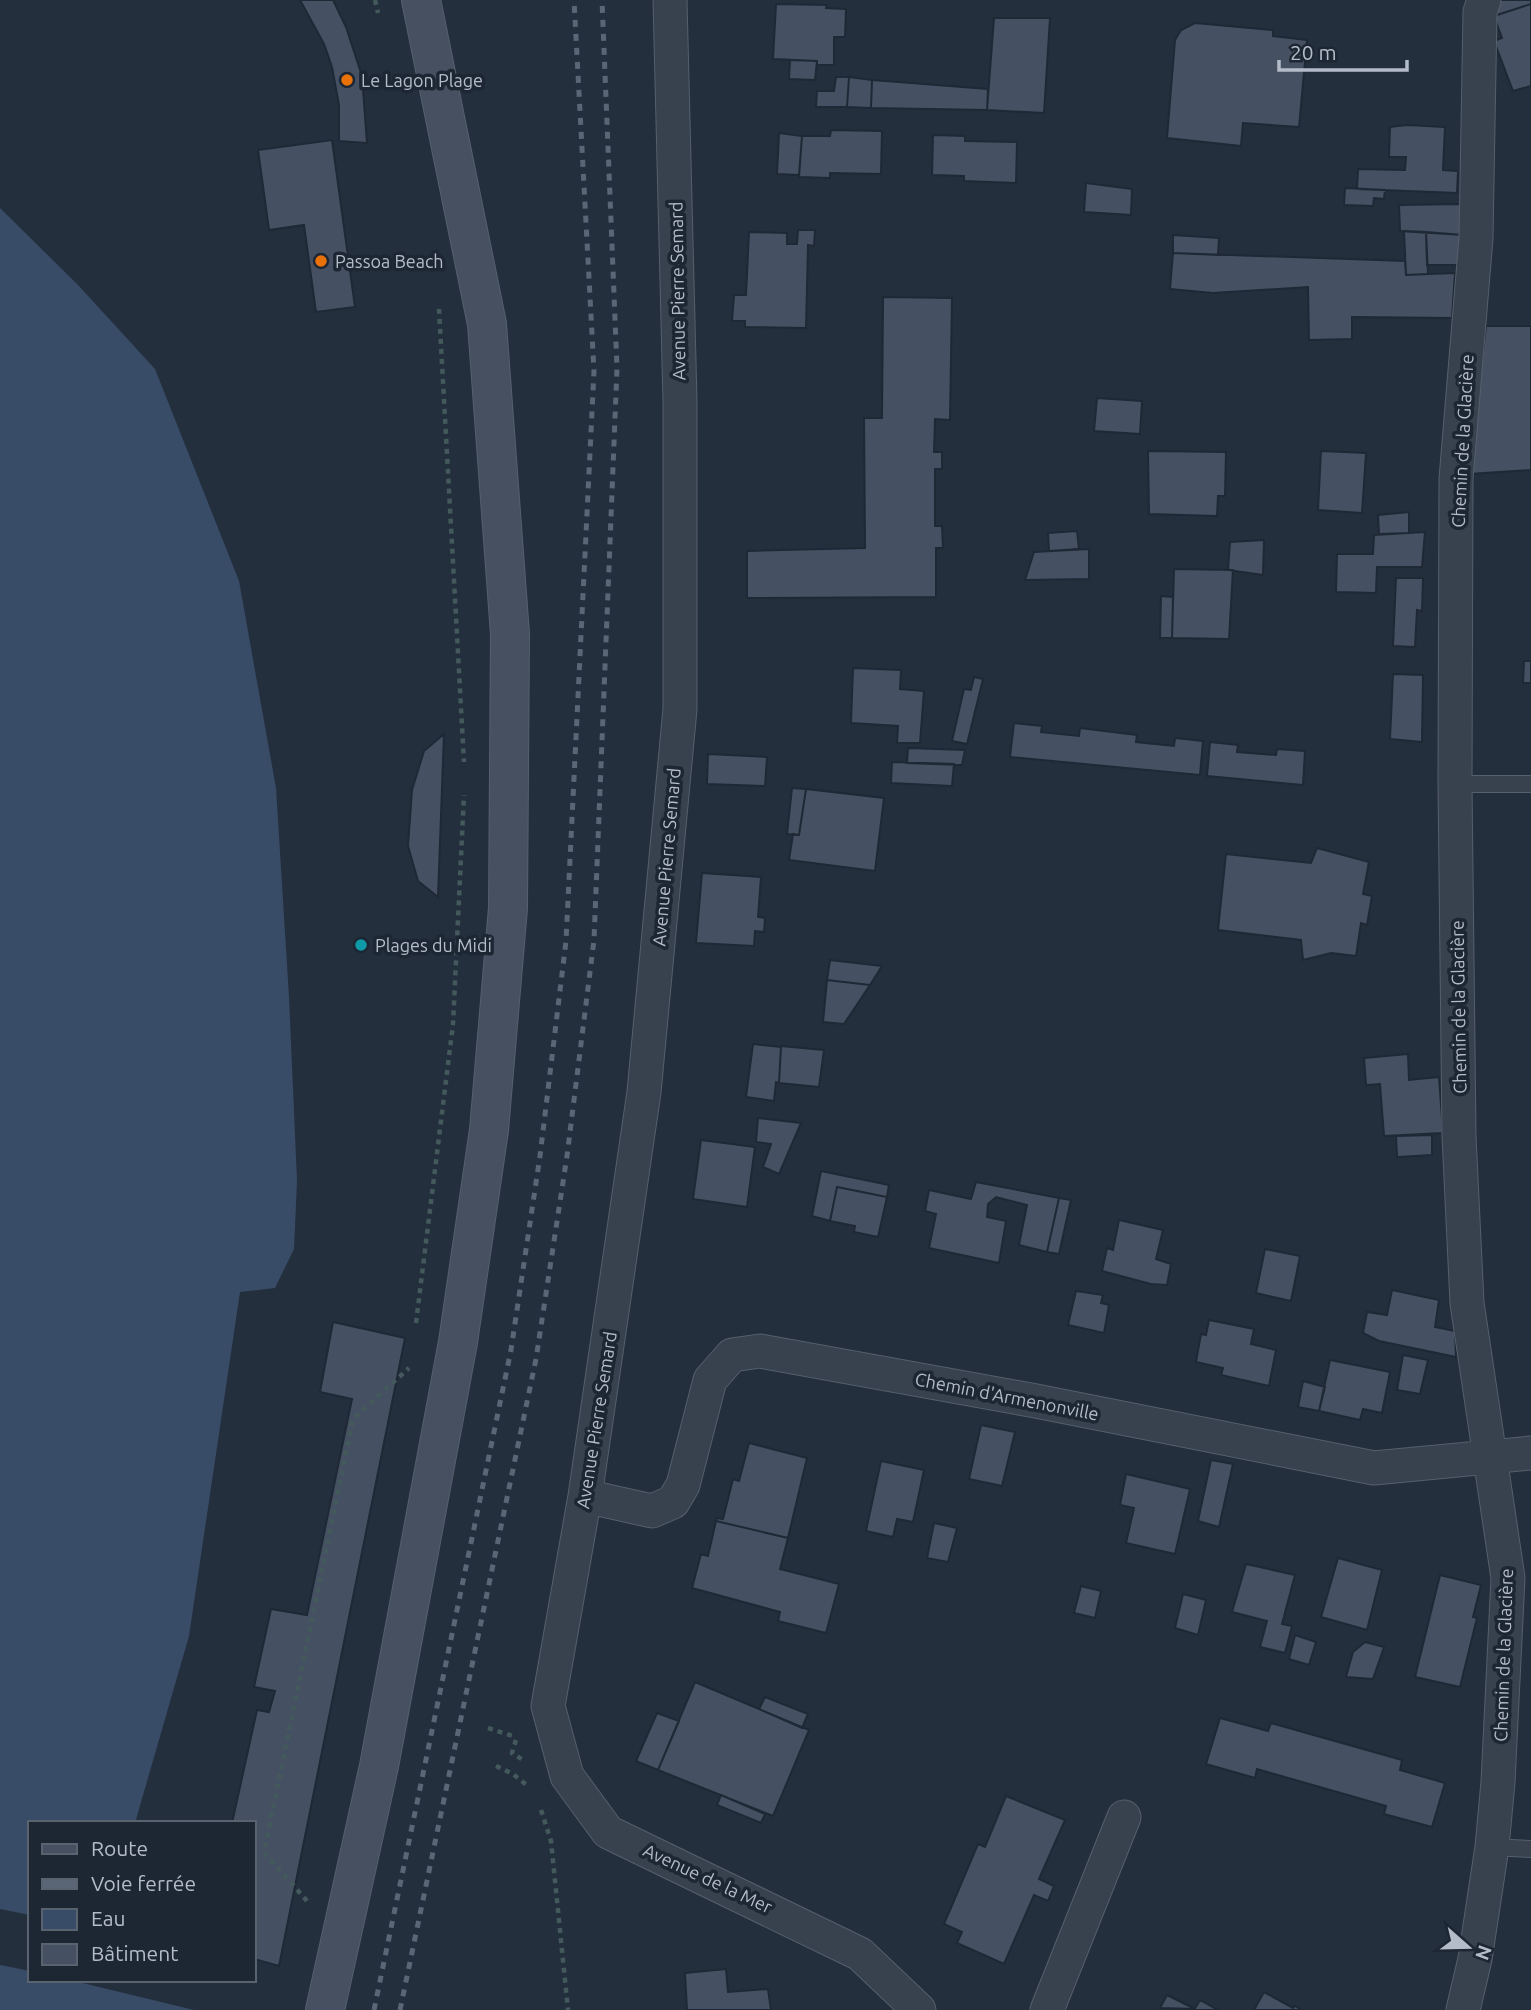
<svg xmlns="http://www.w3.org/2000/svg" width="1531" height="2010" font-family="Ubuntu,sans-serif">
<rect width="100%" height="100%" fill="#242f3e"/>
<path fill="#394c67" d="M0,208L78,285L155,369L239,581L276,788L289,997L297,1181L294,1249L275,1288L240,1292L189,1636L135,1823H30V1915L0,1909Z
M0,1965L30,1971V1980H70L194,2010H0Z"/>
<path fill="#455162" stroke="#1f2835" stroke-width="2" d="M300,0H333L346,27L362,76L367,143L339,141V105L332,67L324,44Z
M1494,0H1531V4L1491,17Z
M776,4L827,5L826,8L846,9L845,37H834V65H817V61L773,59Z
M1531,4V86L1513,91L1494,41L1502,38L1494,16Z
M994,18H1050L1044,113L987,110Z
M1195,23L1273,30V36L1307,40L1299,127L1243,123L1241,146L1167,138L1175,40L1181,30Z
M790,60L817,61L815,80L789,79Z
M836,77H849L847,107H816L817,91H834Z
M849,77L872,80L871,108L847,107Z
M872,80L988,89L987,110L871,108Z
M1407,125L1445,127L1443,170L1458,171L1457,193L1357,189L1358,169L1405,170L1406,157H1389L1390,127Z
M831,130L882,131L881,174L830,173V178L799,177L802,136H830Z
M779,133L802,136L799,175L777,174Z
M933,135L965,136V141L1017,142L1016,183L964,181V176L932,175Z
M332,140L355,307L316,312L304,225L269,230L258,150Z
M1086,183L1132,189L1131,215L1084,212Z
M1345,188L1385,190L1384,199L1374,198L1373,206L1344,205Z
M1461,204L1462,235L1400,231L1399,205Z
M798,230H815L814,246L808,245L806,328L745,327V321H732L734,295H746L749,232L787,233V244H797Z
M1404,231L1426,232L1428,274L1406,275Z
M1426,232L1462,235L1464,265H1427Z
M1173,235L1219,238L1218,255L1173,253Z
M1173,253L1405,261L1406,275L1455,273L1452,318L1352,317V339L1309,340L1308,287L1213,293L1170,289Z
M883,297L952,298L950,420L935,419L934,452H942V469H935V526H942L943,548H936V597L747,598V551L865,548L864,418H882Z
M1486,326H1531V470L1469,474Z
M1097,398L1142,401L1140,434L1094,431Z
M1148,451L1226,452L1225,496H1218L1217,516L1149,514Z
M1321,451L1366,453L1362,513L1318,510Z
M1409,512V533L1379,534L1378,515Z
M1077,531L1079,549L1049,551L1048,533Z
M1425,532L1422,567H1377L1376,593L1336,592L1337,554H1373L1374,535Z
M1264,540L1263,575L1228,570L1230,542Z
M1089,549V579L1025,580L1034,552Z
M1174,569L1233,570L1229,639L1172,638Z
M1396,578H1423L1422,611L1417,610L1415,647L1393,646Z
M1161,596L1173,597L1172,638H1160Z
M1524,661H1531V683H1523Z
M853,668L901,670L900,689L924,691L920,743H897L898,726L851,723Z
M1393,674L1423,675L1422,742L1390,739Z
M974,677L983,679L967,744L952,741L964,689L971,690Z
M1014,723L1042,726L1041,732L1079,736L1080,728L1137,735L1136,742L1174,746L1175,738L1203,741L1200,775L1010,757Z
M444,734L438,897L418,881L408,846L412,790L424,751Z
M1210,742L1238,745L1237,752L1276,755L1277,749L1305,751L1303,785L1207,776Z
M908,748L965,750L962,765L907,763Z
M708,754L767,757L765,786L707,784Z
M892,762L954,764L952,786L891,783Z
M792,788L806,789L799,835L787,834Z
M806,789L884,798L875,871L789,860L793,834L799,835Z
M1317,848L1369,862L1363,894L1372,896L1367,925L1361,923L1356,956L1331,953L1303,960L1301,940L1218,930L1226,854L1311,863Z
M702,873L761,877L758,917L765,918L764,932L755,931L754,946L696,943Z
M830,960L882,966L870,985L827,980Z
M827,980L870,985L844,1024L823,1022Z
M753,1044L781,1047L779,1083L776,1082L774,1101L746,1097Z
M781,1046L824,1050L819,1087L779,1083Z
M1408,1054L1409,1080L1439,1077L1443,1133L1384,1136L1380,1084L1366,1085L1364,1058Z
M758,1118L801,1123L779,1174L763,1167L771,1144L756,1142Z
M1432,1135V1155L1397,1157L1396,1136Z
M701,1140L755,1147L747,1207L693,1199Z
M821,1171L889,1185L887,1197L837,1187L830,1221L812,1216Z
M976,1182L1059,1198L1047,1252L1019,1245L1027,1205L996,1197L988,1204L987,1217L1006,1221L999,1263L929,1248L936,1214L925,1211L929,1190L971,1199Z
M837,1187L887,1197L878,1237L854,1232L855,1226L830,1221Z
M1059,1198L1071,1200L1059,1254L1047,1252Z
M1119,1220L1163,1230L1156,1259L1171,1264L1167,1285L1151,1284L1102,1271L1107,1248L1113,1250Z
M1265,1249L1300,1256L1291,1301L1256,1293Z
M1392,1290L1439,1300L1435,1327L1455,1331L1456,1357L1379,1341L1363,1333L1367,1312L1387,1315Z
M1076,1291L1103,1295L1101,1303L1109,1305L1104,1333L1068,1325Z
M1209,1320L1254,1329L1251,1344L1276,1350L1269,1386L1221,1375L1223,1368L1196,1362L1201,1334L1206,1335Z
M333,1322L405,1338L279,1966L254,1959V1823H232L257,1710L269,1712L275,1691L254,1687L271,1609L307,1615L352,1399L320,1392Z
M1403,1355L1428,1360L1420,1394L1397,1390Z
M1330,1360L1390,1372L1382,1413L1363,1409L1360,1420L1319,1411Z
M1303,1381L1325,1387L1319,1411L1298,1407Z
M981,1425L1015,1432L1002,1486L969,1479Z
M749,1443L807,1458L788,1538L716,1521L717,1518L723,1519L733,1479L739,1481Z
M1211,1460L1233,1464L1219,1527L1198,1521Z
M881,1461L924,1470L913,1522L897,1519L893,1537L866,1531Z
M1126,1474L1190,1489L1175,1554L1126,1543L1134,1508L1120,1505Z
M716,1521L788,1538L780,1569L839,1584L826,1633L778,1621L780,1612L692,1588L701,1554L708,1556Z
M934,1523L957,1528L948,1562L927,1558Z
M1338,1558L1382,1570L1367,1630L1321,1617Z
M1246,1564L1295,1575L1282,1624L1292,1626L1285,1653L1260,1647L1267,1621L1232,1612Z
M1440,1575L1481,1585L1473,1617L1477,1618L1460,1687L1415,1677Z
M1081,1586L1101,1591L1095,1618L1074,1613Z
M1183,1594L1206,1600L1198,1635L1175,1628Z
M1295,1635L1316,1642L1309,1665L1289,1659Z
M1365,1642L1384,1647L1373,1679L1346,1677L1353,1652Z
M695,1682L809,1730L773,1816L658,1770Z
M765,1697L808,1714L802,1728L759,1709Z
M657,1713L679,1721L658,1770L636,1761Z
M1220,1718L1268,1731L1271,1723L1402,1760L1400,1770L1445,1783L1432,1827L1384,1814L1386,1806L1257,1769L1255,1778L1206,1764Z
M721,1795L765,1814L761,1823L717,1805Z
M1006,1796L1065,1820L1039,1879L1054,1886L1048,1901L1034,1895L1004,1964L957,1943L962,1932L944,1924L978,1844L985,1847Z
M726,1969L728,1992L768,1989L771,2010H687L685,1973Z
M1264,1992L1293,2008L1295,2006L1302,2010H1254Z
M1167,1995L1195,2009L1160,2008Z
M1200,2000L1218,2010H1194Z"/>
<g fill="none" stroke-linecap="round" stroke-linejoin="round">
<g stroke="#565f6c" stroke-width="18">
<path id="service" d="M1455,784H1531
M1492,1847L1531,1849"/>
</g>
<g stroke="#565f6c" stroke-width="35">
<path id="minor" d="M670,0L680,402V709L644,1092L585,1496L548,1706L567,1776L608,1832L860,1954L919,2010
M585,1496L652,1511L673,1502L683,1485L710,1380L732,1355L760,1351L1036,1401L1374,1468L1531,1453
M1047,2010L1124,1817
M1463,2010L1475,1959L1492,1847L1498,1782L1508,1578L1467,1303L1459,1136L1455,784L1456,479L1476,238L1480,12L1484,0"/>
</g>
<g stroke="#565f6c" stroke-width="40">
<path id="secondary" d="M325,2010L379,1766L458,1342L489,1130L508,908L510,634L487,324L421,0"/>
</g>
<path stroke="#44595c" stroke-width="4.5" stroke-dasharray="5 5" stroke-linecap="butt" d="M375,0L378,13
M439,309L464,762
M416,1323L453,1024L464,795
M488,1728L516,1737
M516,1740L512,1753L523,1760
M496,1766L513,1774L529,1787
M541,1810L551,1841L568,2010
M307,1901L264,1852L353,1419L409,1368"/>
<use href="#service" stroke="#38414e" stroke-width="16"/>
<use href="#minor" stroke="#38414e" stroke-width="33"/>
<use href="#secondary" stroke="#465061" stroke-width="38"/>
<path stroke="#5a6575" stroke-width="5" stroke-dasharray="7 7" stroke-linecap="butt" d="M374,2010L511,1350L540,1156L566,941L594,371L574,0
M400,2010L536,1359L567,1156L594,940L617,368L602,0"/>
</g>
<g fill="#e8710a" stroke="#1d2633" stroke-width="2.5">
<circle cx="347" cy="80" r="7"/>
<circle cx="321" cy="261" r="7"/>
</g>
<circle fill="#0f9aa8" stroke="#1d2633" stroke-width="2.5" cx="361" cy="945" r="7"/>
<g text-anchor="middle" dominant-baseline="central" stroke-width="7" stroke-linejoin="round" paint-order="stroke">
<g font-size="18" fill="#b4bcc9" stroke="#1d2633" text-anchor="start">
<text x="361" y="80">Le Lagon Plage</text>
<text x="335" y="261">Passoa Beach</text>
<text x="375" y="945">Plages du Midi</text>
</g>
<g font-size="18" fill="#b4bcc9" stroke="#1d2633">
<text transform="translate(677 291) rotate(-91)">Avenue Pierre Semard</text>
<text transform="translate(1462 441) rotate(-87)">Chemin de la Glacière</text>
<text transform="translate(666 857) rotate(-85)">Avenue Pierre Semard</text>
<text transform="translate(1458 1007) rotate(-91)">Chemin de la Glacière</text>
<text transform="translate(1007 1396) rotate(11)">Chemin d'Armenonville</text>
<text transform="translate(596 1420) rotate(-81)">Avenue Pierre Semard</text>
<text transform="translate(1503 1655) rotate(-88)">Chemin de la Glacière</text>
<text transform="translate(708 1878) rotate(25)">Avenue de la Mer</text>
</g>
</g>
<rect x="28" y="1821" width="228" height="161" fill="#1d2633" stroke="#59626f" stroke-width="2"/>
<rect x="42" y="1844" width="35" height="10" fill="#465061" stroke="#59626f" stroke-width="2"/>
<text x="91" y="1856" font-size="21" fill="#b4bcc9">Route</text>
<rect x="42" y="1879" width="35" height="10" fill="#5a6575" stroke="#59626f" stroke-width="2"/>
<text x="91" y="1891" font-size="21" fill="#b4bcc9">Voie ferrée</text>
<rect x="42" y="1909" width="35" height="21" fill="#394c67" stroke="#59626f" stroke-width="2"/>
<text x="91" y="1926" font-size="21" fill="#b4bcc9">Eau</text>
<rect x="42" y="1944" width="35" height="21" fill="#455162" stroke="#59626f" stroke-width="2"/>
<text x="91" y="1961" font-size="21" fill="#b4bcc9">Bâtiment</text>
<g transform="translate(1468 1947) rotate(110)" stroke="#1d2633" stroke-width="5" paint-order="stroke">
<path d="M0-5L12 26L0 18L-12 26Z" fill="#b4bcc9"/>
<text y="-10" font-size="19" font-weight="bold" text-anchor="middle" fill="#b4bcc9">N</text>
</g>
<path d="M1279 60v10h128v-10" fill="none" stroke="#b4bcc9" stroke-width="3.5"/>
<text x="1290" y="60" font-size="21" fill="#b4bcc9" stroke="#1d2633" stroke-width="5" paint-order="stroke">20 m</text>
</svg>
